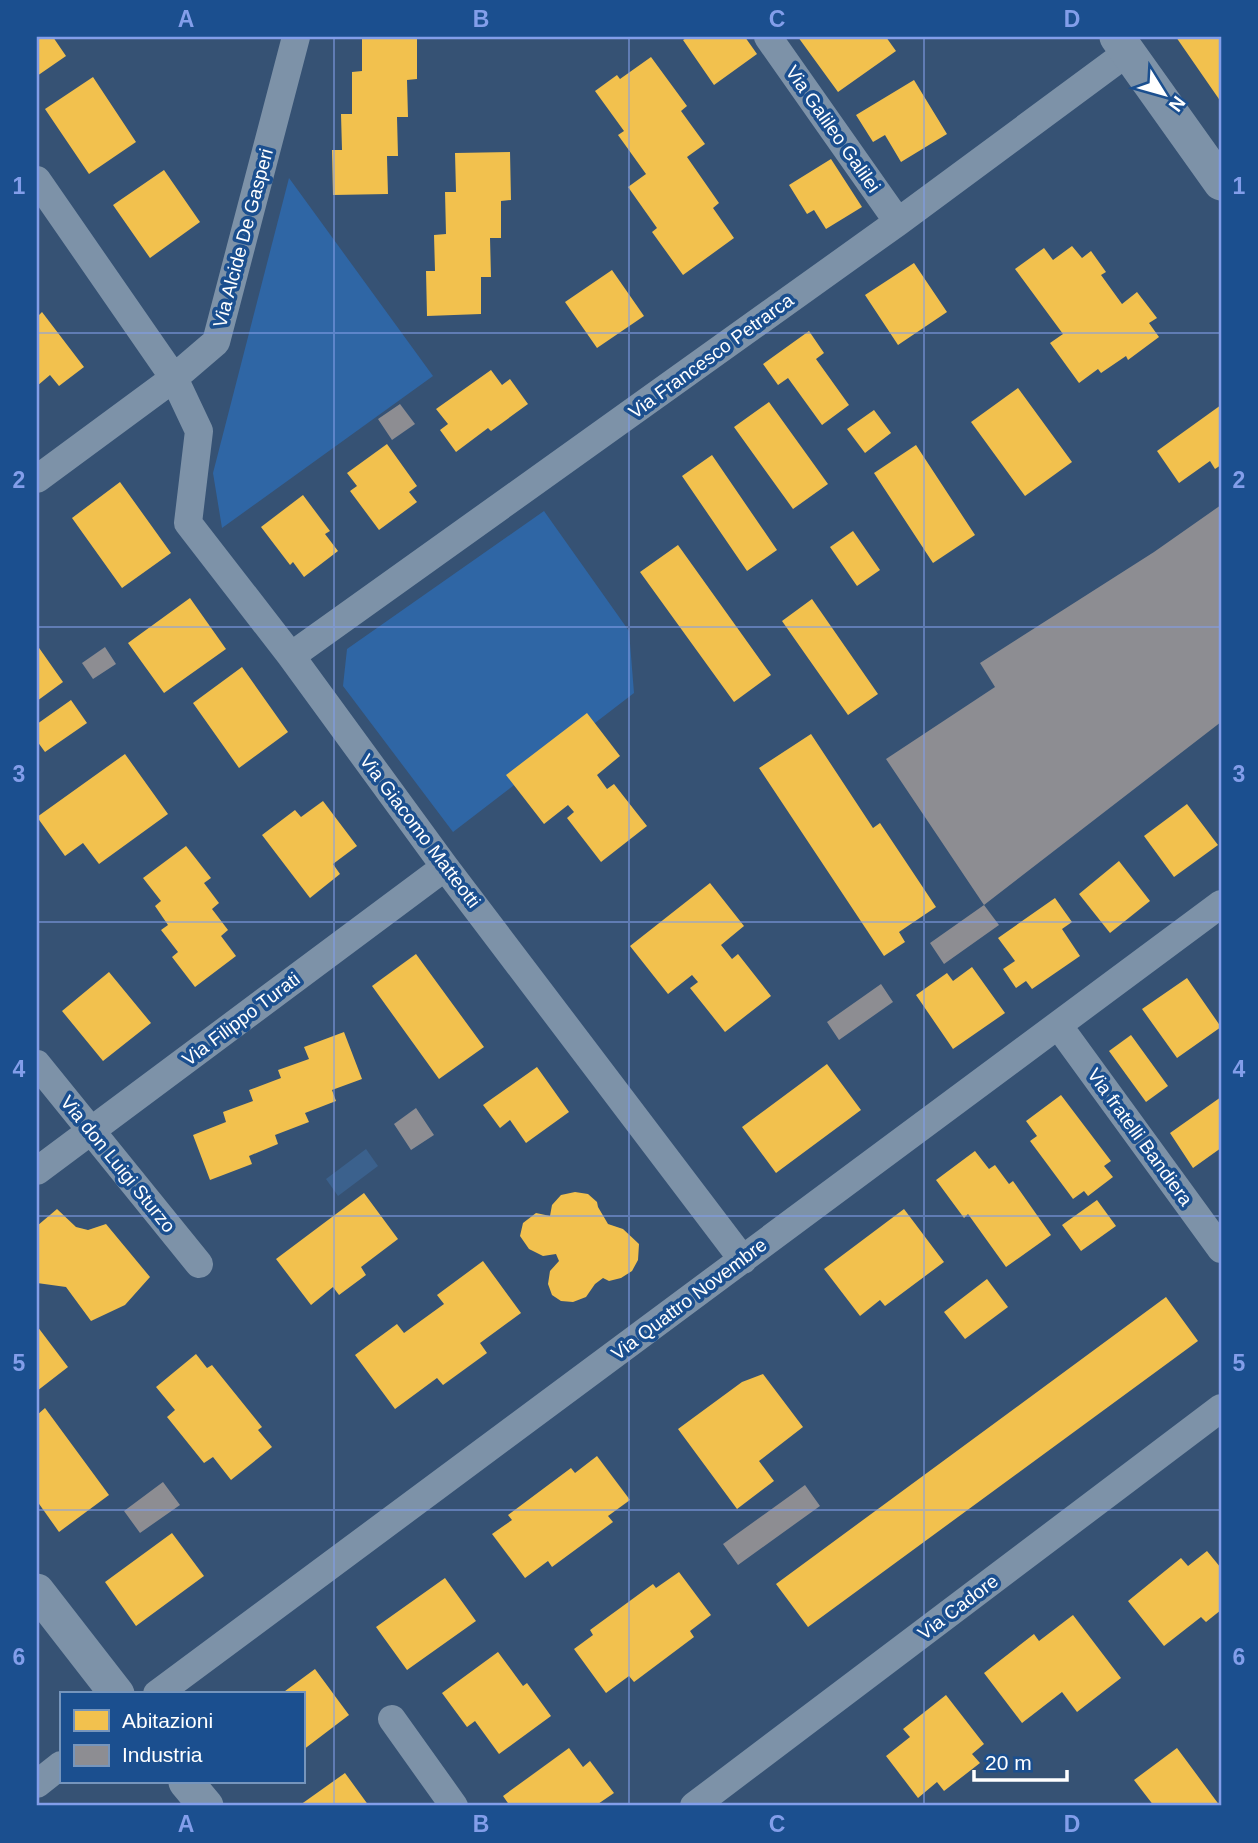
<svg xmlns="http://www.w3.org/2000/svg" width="1258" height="1843" font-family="Arial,sans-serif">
<rect width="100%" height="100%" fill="#365274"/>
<path fill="#2f66a5" d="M289,178L433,376L222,528L213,473Z
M544,511L629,631L634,693L453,832L343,686L347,649Z"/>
<path fill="#3b618d" d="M366,1149L378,1166L338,1196L326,1179Z"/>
<path fill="#f2c14e" d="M37,37H53L66,56L37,76Z
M362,37H417V79L407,80L408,117H397L398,156H387L388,194L333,195L332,150H342L341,114H352V72L362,71Z
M688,37H745L757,54L714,85L683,40Z
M798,37H886L896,51L838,92Z
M1176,37H1221V102Z
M651,57L687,106L681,111L705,144L687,157L719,203L713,208L734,238L683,275L652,232L657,228L628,187L646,174L618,135L624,131L595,91L617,75L620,79Z
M93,77L136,142L89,174L45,109Z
M914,80L947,134L901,162L885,135L873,142L856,115Z
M510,152L511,200L501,201V238H490L491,277H481V314L427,316L426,271H435L434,235L446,234L445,192H456L455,153Z
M831,159L862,207L826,229L814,210L807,214L789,185Z
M164,170L200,222L150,258L113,205Z
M1072,246L1082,258L1091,251L1106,272L1101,275L1122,304L1137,292L1157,318L1149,323L1159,337L1128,360L1126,356L1101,373L1098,369L1079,383L1050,343L1063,334L1015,269L1044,248L1053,260Z
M914,263L947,312L898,345L865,295Z
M612,270L644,316L597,348L565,302Z
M42,312L84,367L59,386L50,375L37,386V317Z
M809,331L824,353L816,359L849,405L822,425L788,378L778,385L763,364Z
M491,370L502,385L510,379L528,404L491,431L488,428L456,452L440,430L448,424L436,409Z
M1018,388L1072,462L1025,496L971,422Z
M769,402L828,484L793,509L734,427Z
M1221,405V465L1215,469L1210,461L1179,483L1157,451Z
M874,410L891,433L865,453L847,429Z
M387,444L417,486L409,492L417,502L379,530L350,491L357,486L347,473Z
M916,445L975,535L933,563L874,473Z
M712,455L777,550L747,571L682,476Z
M120,482L171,553L122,588L72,518Z
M303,495L330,531L325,534L338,551L304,577L293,562L290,565L261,527Z
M853,531L880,570L857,586L830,547Z
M678,545L771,675L734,702L640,572Z
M190,598L226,649L164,693L128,643Z
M812,599L878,694L848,715L782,621Z
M37,645L63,682L37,701Z
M242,667L288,732L239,768L193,703Z
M71,700L87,723L45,752L37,741V724Z
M587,713L620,756L597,775L607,789L614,784L647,826L601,862L567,818L574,812L568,805L544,824L506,775Z
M811,734L873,828L880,823L936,907L899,932L905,942L884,956L759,768Z
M125,754L168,814L99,864L83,843L65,856L37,817Z
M323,801L357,846L333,864L340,874L310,898L262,835L295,810L301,817Z
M1187,804L1218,845L1174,877L1144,836Z
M186,846L211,878L204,883L219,903L212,909L228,930L221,936L236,956L195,987L172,957L178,952L161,930L168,925L155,906L161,901L143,878Z
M1119,861L1150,901L1110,933L1079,894Z
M710,883L744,926L721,945L732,959L738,954L771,996L725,1032L690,988L698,982L692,975L668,994L630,946Z
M1055,898L1072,922L1062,929L1080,956L1032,989L1026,981L1016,988L1003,969L1015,961L998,938Z
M416,954L484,1047L439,1079L372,986Z
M972,967L1005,1013L953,1049L916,995L947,973L953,981Z
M109,972L151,1023L103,1061L62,1011Z
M1187,978L1221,1027L1177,1058L1142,1009Z
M344,1032L362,1079L332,1090L336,1101L305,1113L309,1122L275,1135L278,1144L249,1156L252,1164L210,1180L193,1135L226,1122L223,1112L253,1101L249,1090L281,1078L278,1070L309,1059L304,1047Z
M1131,1035L1168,1086L1146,1102L1109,1051Z
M827,1064L861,1110L776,1173L742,1127Z
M537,1067L569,1112L526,1143L510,1120L500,1128L483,1105Z
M1061,1095L1111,1161L1104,1166L1113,1177L1088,1196L1084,1191L1073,1199L1030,1141L1037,1136L1026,1121Z
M1221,1097V1148L1193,1168L1170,1133Z
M975,1151L989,1169L995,1165L1009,1184L1013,1181L1051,1235L1006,1267L968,1214L964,1218L936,1180Z
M575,1192L588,1194L597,1202L598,1207L608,1224L623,1229L639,1244L638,1260L632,1271L621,1278L609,1281L603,1278L595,1284L586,1297L573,1302L561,1301L552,1295L548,1284L550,1271L559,1261L556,1254L543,1256L529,1249L520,1236L523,1223L536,1213L550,1216L552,1205L561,1195Z
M364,1193L398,1239L361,1267L366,1275L339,1295L333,1287L311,1305L276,1259Z
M1097,1200L1116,1226L1081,1251L1062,1225Z
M57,1209L76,1227L88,1230L106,1224L150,1277L125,1305L91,1321L66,1287L37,1283V1226Z
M904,1209L944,1262L885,1306L880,1300L860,1316L824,1269Z
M483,1261L521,1313L480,1343L487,1353L443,1385L437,1378L395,1409L355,1355L397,1324L404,1333L444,1304L437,1295Z
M987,1279L1008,1307L965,1339L944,1312Z
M1166,1297L1198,1341L808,1627L776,1584Z
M37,1326L68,1367L37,1391Z
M196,1354L207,1368L212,1365L262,1427L258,1430L272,1447L231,1480L213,1457L204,1463L167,1417L175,1410L156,1387Z
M763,1374L803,1427L759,1461L774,1481L737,1509L678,1429L742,1382Z
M45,1408L109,1495L59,1532L37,1501V1415Z
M597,1456L630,1500L608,1516L613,1522L552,1567L548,1561L525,1578L492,1534L512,1520L508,1515L571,1468L575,1473Z
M172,1533L204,1576L136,1626L105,1582Z
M1207,1551L1221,1568V1610L1206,1622L1201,1617L1164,1646L1128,1601L1181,1558L1188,1566Z
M679,1572L711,1615L690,1631L694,1637L634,1682L629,1676L606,1693L574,1649L593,1635L590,1630L653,1584L656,1588Z
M445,1578L476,1621L407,1670L376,1627Z
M1073,1615L1121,1678L1077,1712L1062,1692L1022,1723L984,1673L1034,1634L1039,1641Z
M498,1652L523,1686L527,1683L551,1716L499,1754L475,1721L467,1727L442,1693Z
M315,1669L349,1715L303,1750V1694H281Z
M946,1695L984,1744L972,1754L980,1763L944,1791L937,1782L918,1798L886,1756L910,1737L903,1729Z
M569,1748L583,1767L590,1761L614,1793L595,1806H510L503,1796Z
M1177,1748L1220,1806H1154L1134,1780Z
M345,1773L369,1806H301L300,1805Z"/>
<path fill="#8d8d92" d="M400,404L415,424L392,440L378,419Z
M1221,505V722L984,905L999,925L944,964L930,943L984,905L886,759L995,687L980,663L1154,552Z
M105,647L116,664L93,679L82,663Z
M881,984L893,1002L839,1040L827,1022Z
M416,1108L434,1135L411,1150L394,1124Z
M163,1482L180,1505L140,1533L124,1511Z
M805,1485L820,1506L738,1565L723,1544Z"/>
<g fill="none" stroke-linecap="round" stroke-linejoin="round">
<path stroke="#7d92a8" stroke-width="28" d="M768,37L898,222
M37,180L174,378L199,431L188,523L291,656L445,867L743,1260
M37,479L174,378L216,342L296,37
M291,656L898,222L1128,52
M1058,1025L1221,1249
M37,1064L199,1264
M37,1171L445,867
M157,1694L1221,904
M392,1719L454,1806
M37,1784L61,1765
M694,1806L1221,1408"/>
<path stroke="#7d92a8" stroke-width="35" d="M1117,37L1221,183
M37,1591L117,1694
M186,1782L206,1806"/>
</g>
<path fill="none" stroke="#839eea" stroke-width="2" stroke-opacity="0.55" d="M334,37V1806M629,37V1806M924,37V1806M37,333H1221M37,627H1221M37,922H1221M37,1216H1221M37,1510H1221"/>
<g text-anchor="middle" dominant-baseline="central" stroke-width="7" stroke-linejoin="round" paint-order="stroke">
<g font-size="19" fill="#fff" stroke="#1b4f8f">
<text transform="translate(833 129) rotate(55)">Via Galileo Galilei</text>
<text transform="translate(243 238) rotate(-75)">Via Alcide De Gasperi</text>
<text transform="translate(711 356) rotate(-36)">Via Francesco Petrarca</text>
<text transform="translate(420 831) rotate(53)">Via Giacomo Matteotti</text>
<text transform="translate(241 1019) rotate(-37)">Via Filippo Turati</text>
<text transform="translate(1140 1137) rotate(54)">Via fratelli Bandiera</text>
<text transform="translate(118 1164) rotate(51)">Via don Luigi Sturzo</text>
<text transform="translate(689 1299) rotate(-37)">Via Quattro Novembre</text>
<text transform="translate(958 1607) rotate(-37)">Via Cadore</text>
</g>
</g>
<rect width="1258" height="1843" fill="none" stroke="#1b4f8f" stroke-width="77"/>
<rect x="60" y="1692" width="245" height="91" fill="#1b4f8f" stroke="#7695bc" stroke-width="2"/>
<rect x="74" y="1710" width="35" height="21" fill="#f2c14e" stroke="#7695bc" stroke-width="2"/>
<text x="122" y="1728" font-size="21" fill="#ffffff">Abitazioni</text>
<rect x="74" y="1745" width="35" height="21" fill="#8d8d92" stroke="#7695bc" stroke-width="2"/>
<text x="122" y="1762" font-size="21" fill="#ffffff">Industria</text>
<g transform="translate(1164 94) rotate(127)" stroke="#1b4f8f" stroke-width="5" paint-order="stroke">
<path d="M0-5L12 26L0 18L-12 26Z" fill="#ffffff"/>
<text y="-10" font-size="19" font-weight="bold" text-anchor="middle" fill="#ffffff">N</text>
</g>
<path d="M974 1770v10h93v-10" fill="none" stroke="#ffffff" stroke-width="3.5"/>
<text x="985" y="1770" font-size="21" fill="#ffffff" stroke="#1b4f8f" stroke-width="5" paint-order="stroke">20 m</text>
<rect x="38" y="38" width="1182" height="1766" fill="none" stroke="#839eea" stroke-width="2.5"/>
<g font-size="23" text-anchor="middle" font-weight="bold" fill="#839eea">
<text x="186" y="27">A</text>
<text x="481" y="27">B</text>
<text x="777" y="27">C</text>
<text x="1072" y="27">D</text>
<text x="19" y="194">1</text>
<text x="1239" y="194">1</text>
<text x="19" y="488">2</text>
<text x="1239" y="488">2</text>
<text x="19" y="782">3</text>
<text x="1239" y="782">3</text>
<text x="19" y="1077">4</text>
<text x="1239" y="1077">4</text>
<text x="19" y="1371">5</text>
<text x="1239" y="1371">5</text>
<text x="19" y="1665">6</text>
<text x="1239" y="1665">6</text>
<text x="186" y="1832">A</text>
<text x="481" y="1832">B</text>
<text x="777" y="1832">C</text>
<text x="1072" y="1832">D</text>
</g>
</svg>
